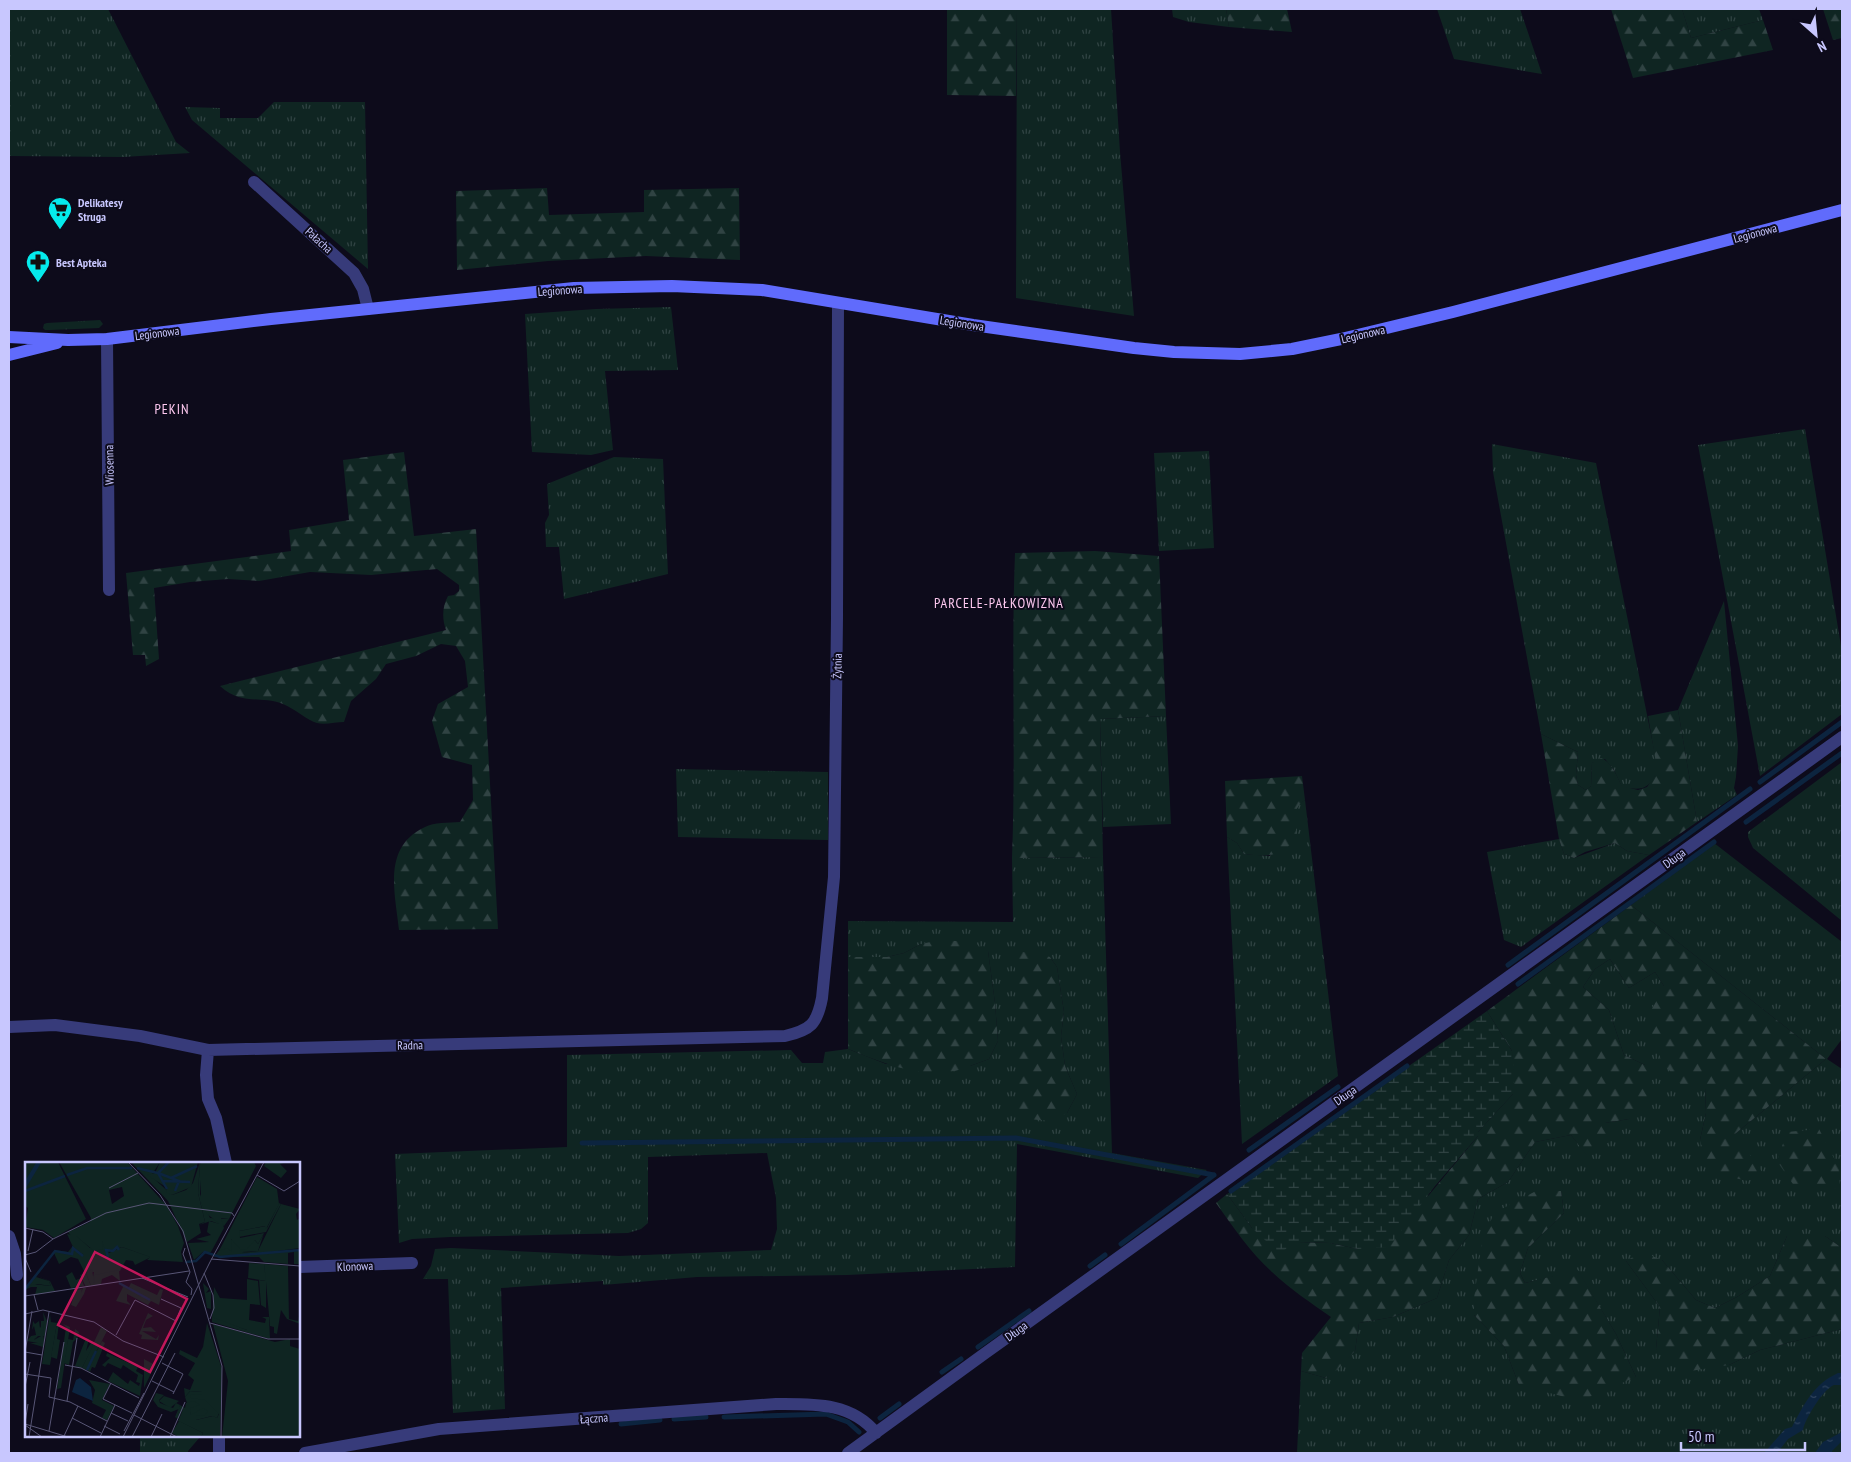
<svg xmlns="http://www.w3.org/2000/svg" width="1851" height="1462" font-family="'PT Sans Narrow',sans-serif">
<defs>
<pattern id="grass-tufts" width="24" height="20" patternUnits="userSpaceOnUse" patternTransform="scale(1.25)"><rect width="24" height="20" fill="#0f2522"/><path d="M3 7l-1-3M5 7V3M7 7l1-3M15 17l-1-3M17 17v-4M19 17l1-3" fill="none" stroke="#304343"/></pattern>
<pattern id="forest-firs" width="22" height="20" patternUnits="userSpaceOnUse" patternTransform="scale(1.25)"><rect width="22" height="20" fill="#0f2522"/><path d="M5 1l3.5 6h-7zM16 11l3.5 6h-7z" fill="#304343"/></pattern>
<pattern id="wetland-marsh" width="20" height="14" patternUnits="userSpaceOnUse" patternTransform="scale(1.25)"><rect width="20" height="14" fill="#0f2522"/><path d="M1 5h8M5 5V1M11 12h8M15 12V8" fill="none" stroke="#304343"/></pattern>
<pattern id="water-ripples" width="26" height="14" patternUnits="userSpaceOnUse" patternTransform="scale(1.25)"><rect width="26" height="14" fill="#0c243f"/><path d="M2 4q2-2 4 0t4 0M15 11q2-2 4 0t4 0" fill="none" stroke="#2e425c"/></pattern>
</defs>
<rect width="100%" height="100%" fill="#0d0b1b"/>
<path fill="url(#grass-tufts)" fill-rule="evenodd" d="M9,9H108L176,142L190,153L123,157L9,156Z
M1017,9H1111L1120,152L1134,316L1016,298Z
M1172,9H1226L1229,27L1189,22L1173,17Z
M1437,9H1520L1542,74L1454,59Z
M1682,9H1759L1763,20L1691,38Z
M274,102H365L368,269L192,120L185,107L220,108V118H258Z
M671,307L678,370L605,371L613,450L591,455L532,452L525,314L596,309Z
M100,320L103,324L99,328L50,330H45L43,328L44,324L47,323Z
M1805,429L1842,652V714L1760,776L1698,445Z
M1492,444L1596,463L1658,769C1650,789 1643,791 1622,787L1614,770L1605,759L1592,763L1591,786L1586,790L1578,785L1576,775L1578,752L1541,734L1493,472Z
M1209,451L1214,548L1159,551L1154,453Z
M614,457L663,459L668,574L564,599L559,547H546L545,523L549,515L547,484Z
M1724,601L1738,746L1736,777L1734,788L1737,795L1697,822L1678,710Z
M1166,716L1171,824L1103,827L1100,719Z
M1842,762V921L1753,848L1748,837V832Z
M676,769L828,772V840L678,837Z
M1305,800L1338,1076L1242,1144L1227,837L1237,843L1244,854L1270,856L1297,805Z
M1559,839L1564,854L1574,858L1615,843L1627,851L1649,855L1521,947L1504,940L1487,852Z
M1714,843L1842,942V1039L1827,1059L1842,1069V1248L1825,1236H1787L1770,1276L1737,1297L1715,1308L1696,1300L1662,1260L1626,1261L1660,1307L1656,1349L1729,1365L1760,1350L1842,1329V1453H1297L1301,1371L1326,1378L1355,1351L1359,1323L1393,1317L1437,1298L1449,1260L1469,1235L1478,1199L1508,1182L1535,1142L1571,1135L1588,1156L1605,1123L1629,1119L1645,1065L1624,1055L1609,1010L1583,987L1595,969L1610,959L1629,988L1655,972L1664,986L1705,1087L1706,1113L1700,1140L1735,1134L1826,1059L1631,905ZM1561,1191L1564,1213L1528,1248L1520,1273L1525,1283L1578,1271L1616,1334L1636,1377L1519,1385L1504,1346L1474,1315Z
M1103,857L1112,1153L1207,1170L1198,1178L1017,1144L1015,1267L847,1275L697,1277L603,1285V1281L501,1288L505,1409L453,1413L448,1279H423L431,1266L435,1249L451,1248L619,1256L771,1250L777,1229L776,1198L767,1153L648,1157V1223L641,1229L628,1233L450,1237L412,1239L399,1243L395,1154L567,1147V1055L791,1050L802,1063H823L825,1052L848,1049L886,1064L970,1066L989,1059L998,1041L995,1003L988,951L921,944L904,953L887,957H848V921L1013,922L1012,858ZM1050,957L1057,967L1064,1012L1061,1036L1065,1066L1077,1094L1067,1113Z
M140,1436H200V1437L188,1451V1453H140Z"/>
<path fill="url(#forest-firs)" d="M947,9H1017L1016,96L947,95Z
M1226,9H1287L1292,32L1229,27Z
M1611,9H1682L1691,38L1763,20L1773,50L1633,78Z
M1823,9H1842V38L1833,40Z
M547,188L549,215L644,212V190L739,188L740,260L646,256L548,261L457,270L456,191Z
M404,452L414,536L476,529L498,929L399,930C395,892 382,847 425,827C434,822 449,823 460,822L473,800L472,765L442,757L432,721L438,704L468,687L465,661L456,646L441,644L416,656L386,664L376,679L351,701L344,722C336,722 325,725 317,723C308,721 294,708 283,704C259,695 242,706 220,686L446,630C442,619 442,607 448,596L454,595L459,591V585L437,569L371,575L310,572L259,581L228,579L190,582L154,588L159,659L146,666L145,655H133L126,573L291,551L289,530L349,520L343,460Z
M1095,551L1159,556L1166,716L1100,719L1103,857L1012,858C1016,756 1011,655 1015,553Z
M1678,710L1697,822L1649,855L1627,851L1615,843L1585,852L1574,858L1564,854L1559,839L1541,734L1578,752L1576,775L1578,785L1586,790L1591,786L1592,763L1601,758C1612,762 1617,777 1622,786L1638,790L1647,787L1654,777L1657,769L1648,716Z
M1302,776L1305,800C1290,810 1296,822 1297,838C1280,857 1268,857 1244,854L1237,843L1227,837L1225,781Z
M1631,905L1826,1059L1735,1134L1762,1172L1748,1181L1708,1172L1700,1140L1706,1113L1705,1087L1682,1086L1661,1060L1647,1018L1664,986L1655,972L1629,988L1610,959L1595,969L1583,987L1609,1010L1624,1055L1645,1065L1654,1088L1650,1103L1629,1119L1605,1123L1609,1142L1588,1157L1571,1135L1535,1142L1508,1182L1478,1199L1469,1235L1449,1260L1437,1298L1393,1317L1359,1323L1355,1351L1338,1369L1326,1378L1301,1371L1302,1353L1331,1317C1311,1303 1290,1289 1272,1272C1250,1252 1233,1227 1216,1203L1227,1194L1252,1228L1298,1242L1330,1243L1358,1249L1429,1195L1478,1136V1132L1513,1094L1512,1051L1487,1011Z
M940,940L972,942L988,951L995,1003L998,1041L989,1059C975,1064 959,1071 945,1073C911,1075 878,1061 848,1049V957H887L904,953L921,944Z
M1015,952H1030L1050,957L1057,967L1064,1012L1061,1036L1065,1066L1077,1094L1067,1113L1051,1121L1017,1118Z
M1819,1129L1839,1168L1840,1189L1795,1187L1777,1161L1787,1132Z
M1536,1191H1561L1564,1213L1528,1248L1520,1273L1525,1283L1578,1270L1616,1334L1636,1377L1580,1401L1519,1385L1504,1346L1474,1315V1298L1482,1242L1494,1213Z
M1787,1236H1825L1842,1248V1329L1760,1350L1729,1365L1684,1372L1656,1349L1660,1307L1626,1261L1642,1252L1662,1260L1696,1300L1715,1308L1737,1297L1770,1276Z"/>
<path fill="url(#wetland-marsh)" d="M1487,1011L1512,1051L1514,1071L1513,1094L1478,1132V1136L1435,1186L1389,1247L1358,1249L1330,1243L1298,1242L1279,1253L1252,1228L1227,1194Z"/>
<path fill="url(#water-ripples)" d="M1838,1373H1842V1385C1840,1385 1837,1385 1834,1385C1823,1389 1805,1419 1803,1430L1788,1439L1777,1453H1764L1785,1429L1792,1427C1804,1404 1814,1384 1838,1373Z
M1842,1432V1441L1832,1451V1453H1815L1823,1442Z"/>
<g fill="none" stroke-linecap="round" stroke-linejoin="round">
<path stroke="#0c243f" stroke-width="5" d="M1760,782L1842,722
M1746,822L1842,753
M1508,965L1750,789
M1518,984L1714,842
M582,1143L1016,1138L1214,1175
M1249,1150L1338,1087
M1231,1191L1407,1066
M1121,1244L1214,1175
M1090,1266L1105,1255
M978,1347L1029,1311
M942,1372L961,1359
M724,1417L826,1414L848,1422L859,1432
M880,1418L899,1404
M674,1419L706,1417
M621,1424L660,1420"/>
<path stroke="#373b7a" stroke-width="12" d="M254,182L354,273L363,289L368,309
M107,339L109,590
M9,1027L55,1025L140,1036L208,1050L785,1036C811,1030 817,1024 822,998L834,877L837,618L838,303
M208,1050L206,1075L208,1099L216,1118L226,1163
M9,1236L15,1254L17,1275
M299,1267L412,1263
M219,1436V1453
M305,1453L439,1429L776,1404C813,1404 851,1402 876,1433
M848,1453L984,1354L1842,737"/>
<path stroke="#606bfc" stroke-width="12" d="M9,337L68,340L107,339L271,319L574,288L672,286L762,290L973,325L1134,348L1174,352L1240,354L1292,349L1341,339L1453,312L1842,210
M9,355L57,343"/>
</g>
<defs>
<g id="supermarket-pin" transform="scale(1.25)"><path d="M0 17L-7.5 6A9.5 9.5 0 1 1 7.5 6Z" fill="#05ebec" stroke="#0d0b1b"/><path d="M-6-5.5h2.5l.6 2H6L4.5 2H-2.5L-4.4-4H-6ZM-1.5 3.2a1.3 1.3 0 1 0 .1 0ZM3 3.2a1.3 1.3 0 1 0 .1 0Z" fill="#111"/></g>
<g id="pharmacy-pin" transform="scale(1.25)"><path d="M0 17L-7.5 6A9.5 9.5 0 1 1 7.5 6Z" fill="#05ebec" stroke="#0d0b1b"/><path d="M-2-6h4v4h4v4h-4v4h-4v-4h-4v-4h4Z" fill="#111"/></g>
</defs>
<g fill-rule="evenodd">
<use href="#supermarket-pin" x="60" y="209"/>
<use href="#pharmacy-pin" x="38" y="262"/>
</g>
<g text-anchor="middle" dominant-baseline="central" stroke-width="4" stroke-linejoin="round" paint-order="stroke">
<g font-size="12" font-weight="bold" fill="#c8c7fe" stroke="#0d0b1b" text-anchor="start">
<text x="78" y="202">Delikatesy<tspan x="78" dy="14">Struga</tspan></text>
<text x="56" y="262">Best Apteka</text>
</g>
<g font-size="12" fill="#c8c7fe" stroke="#0d0b1b">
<text transform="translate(1755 233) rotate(-15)">Legionowa</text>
<text transform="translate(319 240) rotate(42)">Pałacha</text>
<text transform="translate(560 290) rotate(-4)">Legionowa</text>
<text transform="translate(962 323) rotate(9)">Legionowa</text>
<text transform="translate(157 333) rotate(-7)">Legionowa</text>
<text transform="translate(1363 334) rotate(-13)">Legionowa</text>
<text transform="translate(109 465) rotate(-91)">Wiosenna</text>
<text transform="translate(837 666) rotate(-89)">Żytnia</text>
<text transform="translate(1674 858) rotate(-36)">Długa</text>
<text transform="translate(410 1045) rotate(-1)">Radna</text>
<text transform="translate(1345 1095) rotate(-35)">Długa</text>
<text transform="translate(355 1266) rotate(-2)">Klonowa</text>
<text transform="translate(1016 1331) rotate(-36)">Długa</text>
<text transform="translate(594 1418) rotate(-4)">Łączna</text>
</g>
<g font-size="14" letter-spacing="1" fill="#fec9f0" stroke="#0d0b1b">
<text x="172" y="409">PEKIN</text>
<text x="999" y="603">PARCELE-PAŁKOWIZNA</text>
</g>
</g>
<g transform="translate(25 1162)">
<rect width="275" height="275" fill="#0d0b1b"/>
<path d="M175,0L177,5L175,32L185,56L204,57L199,64L186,59L174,63L180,60L173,31ZM254,41L256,42L241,70L214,75V69L241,64L242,66ZM239,71L233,89L217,90L231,92L275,88V102H269V90L263,91V102L239,100L234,95H189L196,86L206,83L205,77L223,82L230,78L233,82ZM42,72L52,74L65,86L77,79L84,91L97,85L126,95L110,103L108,99L101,98L95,109L73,113L70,121L67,120L69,110L61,111L66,124L61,125L55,113L60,111L53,97L46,95L34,102L29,91L11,115L24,119L26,124L12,122L0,128L30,88L43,90L47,85L59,93L48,85ZM239,102L263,104L264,157L273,159L275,150V162L262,157L256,148L252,172L249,171V165L245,164L241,120V146L236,143L234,118L240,119ZM47,110L51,118L56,116L59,124L46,126L41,114ZM95,121L103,127L106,121L132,133L135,127L138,128L134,143L126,139L123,143L102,132V139L106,143L91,139L98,125ZM189,125L195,136L223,138L222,168L187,157ZM58,126H61L59,132L51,145L46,143L51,128L57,127L56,131ZM18,150L22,159L18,185L5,181H17L19,174H13L9,178L10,174H6L11,173L9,164L7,168L8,159L10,162L14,159L15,166L19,159ZM25,152L26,160L32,161L25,203L17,202ZM76,165L82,169L62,208L57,206ZM50,167L54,170L53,175L48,180L44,203L39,201L43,177L48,178ZM119,197L130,203L119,226ZM165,229L177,230L194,251L192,256L187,254L171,258V254L166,253L160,235Z" fill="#0f2522"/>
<path d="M0,0H33L61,57L29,76L18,68L0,65L3,46L0,44ZM34,0H102L142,44L153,64L159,81L156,90L158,100L122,98L125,95L97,85L81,91L77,79L78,87L69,89L51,74H46L43,70L65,60L66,56ZM97,25L99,34L87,42L84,28ZM106,0H135L126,14L147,33L161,28L168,21L175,0L173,31L180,60L174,62L176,71L162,80L143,39ZM176,0H229L231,4L204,57L196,56L199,66L186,90H178L169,98L163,81L184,80L171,77L186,73L182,70L184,59L195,62L182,52L176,40ZM232,15L252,27L254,42L241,67L240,64L214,69L215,76L239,71L233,82L230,78L222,87L216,88L206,77L207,90L202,86L194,89ZM256,42L275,47L271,52L272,58L275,56V86L231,92L217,91L233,89ZM224,101L239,102L241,119L223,116ZM67,107L69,121L70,113L94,108L95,119L87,113L77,117L76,122L66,124L61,111ZM12,114L25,119L30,129L10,133L12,125H5L7,122L26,124L24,119ZM222,117L233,119L235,143L225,142L224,158L240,161L241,157L237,155H244L245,177L187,160V155L222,168ZM178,121L184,127L181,131L186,129V147L182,146ZM123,151L128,154L121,158L118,166L126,165L131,170L117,169L131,177L134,173L133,178L116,177L117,173L114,172ZM16,159H19L18,182L2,179L6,174H11L9,178L16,174ZM32,161H34L32,177L35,178L32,197L26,195ZM182,161L197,207L195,275H176L178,271L153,259L159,246L153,257L150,255L155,243L160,246L161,241L169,239L175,243L165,246L166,253L178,246L183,249L180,253L171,254V258L188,254L192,256L194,252L180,238L166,236L165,232L177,233V230L165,229L160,235L159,226L165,228L169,218L163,213L170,201L154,192L155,188L172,196L178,185ZM38,162L45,165L36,226L32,227L41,165ZM188,162L250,180L265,177V184L275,187V275H197L203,219ZM61,176L64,177L61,189L67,179L69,182L57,206L50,204ZM77,179L80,181L70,206L67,205L65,210L62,208ZM82,191L113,205L111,209L118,213L115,234L83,219L88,210L103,222L105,218L114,224L115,221L111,220L113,213L98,203L96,207L83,201L80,205L77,203L85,196L81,194ZM64,218L85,222L77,238L89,244L82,258L77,256L81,248L67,241L70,228ZM139,234L154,239L145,246L134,239Z" fill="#0f2522" fill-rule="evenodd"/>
<path d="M135,0H173L166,25L147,33L142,31L141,25L122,13L130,11ZM241,0H263L255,2L262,9L256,16L239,4ZM131,231L139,233L134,238L135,241L148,246L151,241L155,243L154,247L146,250L133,245L128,238Z" fill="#0f2522"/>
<path d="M154,259L178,271L176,275H154L147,271Z" fill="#0f2522"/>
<path d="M55,216L66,225L68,239L47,230L51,218Z" fill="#0c243f"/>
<path fill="none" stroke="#0c243f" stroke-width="2.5" d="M144,0L133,11L154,19L150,29M112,6L133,11L142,27M42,13L62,6H107M146,16L172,4M138,19L165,20M0,22L13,0M0,25L15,0M0,29L40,14M83,95L81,88L88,89L92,85L94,88M160,100L171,99L180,90L195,95L275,88M94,121L125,138M0,127L30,89L47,92L48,86L58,94M62,208L71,189"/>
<path fill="none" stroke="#585676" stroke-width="1" d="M103,0L135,33L158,69L197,204L196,275M232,13L259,29L275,19M84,26L113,11M0,66L18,70L28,77M28,77L81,51L124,41L207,51L209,54M160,86L158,92L165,110L161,120L167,127L166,133M3,89L8,67M0,93L11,90L28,77M0,96L6,110M186,97L275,104M179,111L188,133L189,146L185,157M117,116L163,135M9,133L13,148M0,134L164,109M136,137L156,146M0,152L18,148L69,160L98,179L139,195M185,161L243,177H275M91,173L110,138L151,159L156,146M0,190L7,149M0,190L17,193M137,201L158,212L148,232M40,203L56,206L114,236M0,212L26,216L24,235L45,240L82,259M127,219L149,230M86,221L78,237L107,251M0,225L5,200M42,239L52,176M86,251L103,259M109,253L152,275M47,256L76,271M0,261L3,242M0,262L43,275M0,263L17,275M79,264L95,272M24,269L39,180M99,269L119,231M39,274L53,244M4,275L24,150M75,275L90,243M98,275L185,100L239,0M107,275L150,191M126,275L137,252M145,275L160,240"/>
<path fill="#c2185b" fill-opacity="0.15" stroke="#c2185b" stroke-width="2.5" d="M70,90L162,137L125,210L33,163Z"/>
<rect width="275" height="275" fill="none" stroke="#c8c7fe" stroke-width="2.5"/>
</g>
<rect width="1851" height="1462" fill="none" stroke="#c8c7fe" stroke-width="20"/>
<g transform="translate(1816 35) rotate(153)" stroke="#0d0b1b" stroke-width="4" paint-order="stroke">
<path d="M0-4L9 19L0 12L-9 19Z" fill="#c8c7fe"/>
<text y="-8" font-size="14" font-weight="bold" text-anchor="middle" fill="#c8c7fe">N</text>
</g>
<path d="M1681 1442v8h124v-8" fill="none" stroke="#c8c7fe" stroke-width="2.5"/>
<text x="1688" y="1442" font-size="15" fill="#c8c7fe" stroke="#0d0b1b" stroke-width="4" paint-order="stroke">50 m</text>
</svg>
